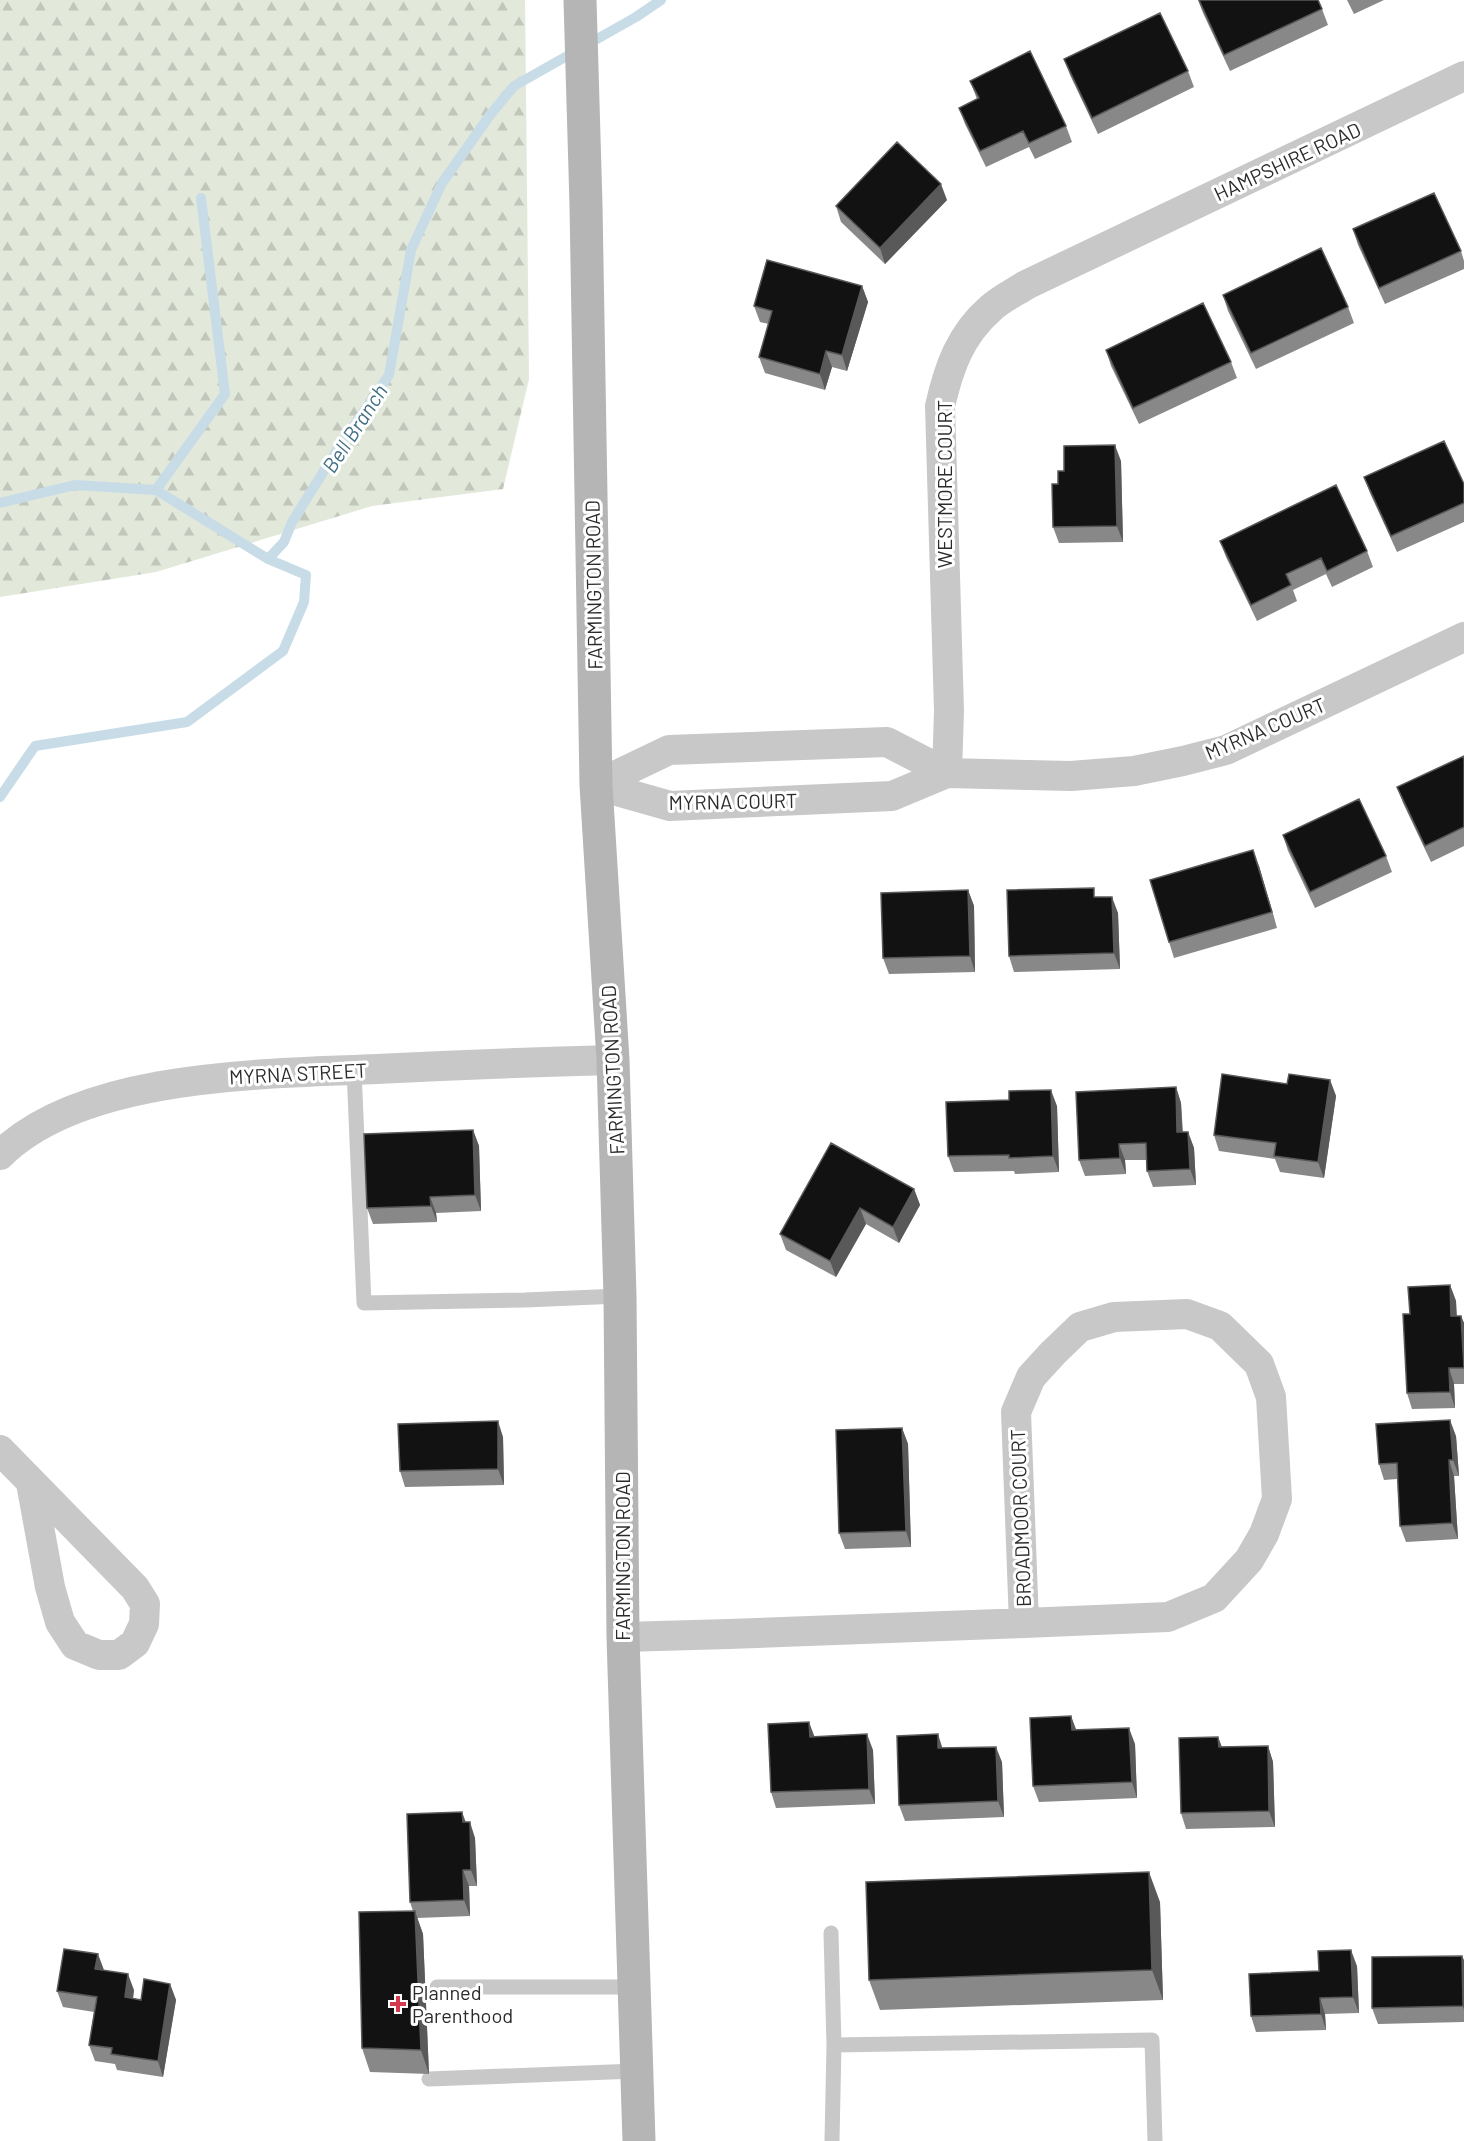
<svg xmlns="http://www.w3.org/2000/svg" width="1464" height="2141" font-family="Barlow,sans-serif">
<defs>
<pattern id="forest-firs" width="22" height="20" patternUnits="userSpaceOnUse" patternTransform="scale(1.5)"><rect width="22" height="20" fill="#e2e8da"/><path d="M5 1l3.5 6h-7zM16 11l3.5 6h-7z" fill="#c2c7bb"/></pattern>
</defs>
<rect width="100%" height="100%" fill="#fff"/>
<path fill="url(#forest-firs)" d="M0,0H525L529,379L503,489L372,506L156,572L0,597Z"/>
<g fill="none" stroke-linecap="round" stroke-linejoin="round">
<path stroke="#c7dce7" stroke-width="10" d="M156,490L225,394L201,198
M0,503L75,485L156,490L268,559L306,575L304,602L283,651L187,722L35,746L0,797
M268,559L284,542L292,522L337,450L389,375L411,250L442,183L490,115L514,86L636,17L661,0"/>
<path stroke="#c8c8c8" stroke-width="15" d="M354,1070L364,1303L525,1300L620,1296
M831,1933L834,2045
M437,1987H634
M429,2079L636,2071
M832,2141L834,2045L1152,2040L1155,2141"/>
<path stroke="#c8c8c8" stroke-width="30" d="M1464,76L1026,285C1015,292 1001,299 991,308C960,335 949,367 940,406L949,711L947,773L1071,776L1134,771L1183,761L1226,750L1464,637
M887,742L947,773L892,796L670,806L596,785L669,750Z
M0,1155C83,1073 267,1074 377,1069C456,1065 534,1062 613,1060
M0,1450L135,1588L145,1604L144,1624L135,1643L119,1655H99L75,1645L60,1622L50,1587L31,1483
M623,1637L729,1634L1024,1623L1168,1617L1214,1598L1249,1560L1264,1534L1277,1499L1271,1397L1259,1364L1220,1326L1187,1314L1114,1317L1080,1327L1053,1353L1031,1377L1016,1412L1024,1623"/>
<path stroke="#b5b5b5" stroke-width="33" d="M580,0L586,205L596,785L613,1060L620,1296L623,1637L639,2141"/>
</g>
<path fill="#888" d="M1198,0L1322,9L1328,25L1230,71L1203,13Z
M1347,0H1384L1354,14Z
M1064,59L1188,71L1194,87L1098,134L1070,75Z
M970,81L1066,126L1072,142L1035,159L1029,147L986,167L965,124L959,108L977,99Z
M947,200L885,264L841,222L836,206Z
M1353,229L1461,251L1464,261V269L1385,304L1358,245Z
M862,286L868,302L847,371L832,367L825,390L765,373L759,357L769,324L760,322L754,306Z
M1223,295L1348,307L1354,323L1256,369L1228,311Z
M1106,350L1231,362L1237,378L1139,424L1111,366Z
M1121,461L1123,542L1059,543L1053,527L1058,484L1064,471Z
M1364,477L1464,484V522L1397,552L1370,493Z
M1220,541L1367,551L1373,567L1332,587L1326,574L1293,590L1297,601L1257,621L1226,557Z
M1464,756V846L1431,862L1403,803L1397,787Z
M1283,835L1386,856L1392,872L1315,908L1288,851Z
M1259,866L1277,928L1174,958L1169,942Z
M968,890L974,906L975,972L889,974L883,958Z
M1097,897L1118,913L1120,969L1014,972L1009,956Z
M1330,1080L1336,1096L1324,1178L1280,1172L1275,1159L1219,1151L1214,1135L1287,1084Z
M1176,1087L1181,1103L1183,1132H1188L1194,1148L1196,1185L1153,1187L1147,1171L1146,1160H1125L1126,1174L1085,1176L1079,1160Z
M1057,1106L1059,1172L1015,1174L1014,1171L954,1172L948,1156Z
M473,1130L479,1146L481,1211L436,1213L437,1222L373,1224L367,1208Z
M914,1189L920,1205L899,1243L866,1224L836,1277L786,1250L780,1234Z
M1450,1285L1456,1301L1457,1316H1461L1464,1323V1384H1454L1455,1408L1412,1409L1407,1393L1410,1314Z
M902,1428L908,1444L911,1547L845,1549L839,1533Z
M1456,1436L1459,1476H1454L1458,1539L1406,1542L1400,1526L1397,1479L1384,1480L1379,1464Z
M503,1437L504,1485L405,1487L400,1471Z
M1071,1716L1076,1730L1135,1744L1137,1798L1039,1802L1033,1786Z
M814,1736L873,1750L875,1804L776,1808L771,1792Z
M1218,1737L1222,1747L1268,1746L1273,1762L1275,1827L1186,1829L1181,1813Z
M943,1748L1002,1762L1004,1817L905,1821L899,1805Z
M466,1822L475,1838L477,1886H469L470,1916L417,1918L423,1934L429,2074L370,2072L362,2048L413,1911L410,1902Z
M1160,1902L1163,2000L880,2010L869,1980Z
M1464,1960V2022L1378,2024L1372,2008Z
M1357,1966L1359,2013L1325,2014L1326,2030L1256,2032L1251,2016L1319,1971Z
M103,1970L134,1990L133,1998L141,2000L170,1984L176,2000L163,2077L117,2070L115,2064L95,2061L89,2045L94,2012L63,2007L57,1991Z"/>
<path fill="#595959" d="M941,184L947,200L885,264L880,248Z
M862,286L868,302L847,371L842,355Z
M826,351L832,367L825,390L820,374Z
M1115,445L1121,461L1123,542L1117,526Z
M1253,850L1259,866L1277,928L1272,912Z
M968,890L974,906L975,972L970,956Z
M1112,897L1118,913L1120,969L1114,953Z
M1330,1080L1336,1096L1324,1178L1318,1162Z
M1176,1087L1181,1103L1183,1148L1177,1132Z
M1051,1090L1057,1106L1059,1172L1053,1156Z
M473,1130L479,1146L481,1211L475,1195Z
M1188,1132L1194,1148L1196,1185L1190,1169Z
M1119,1144L1125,1160L1126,1174L1120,1158Z
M914,1189L920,1205L899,1243L893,1227Z
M430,1197L436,1213L437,1222L431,1206Z
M860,1208L866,1224L836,1277L830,1261Z
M1450,1285L1456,1301L1457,1332L1451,1316Z
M1461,1316L1464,1323V1363Z
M1449,1368L1454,1384L1455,1408L1450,1392Z
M1450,1420L1456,1436L1459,1476L1453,1460Z
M498,1421L503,1437L504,1485L498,1469Z
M902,1428L908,1444L911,1547L906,1531Z
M1449,1460L1454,1476L1458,1539L1452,1523Z
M1071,1716L1077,1732L1072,1730Z
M809,1722L815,1738L810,1737Z
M1129,1728L1135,1744L1137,1798L1132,1782Z
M867,1734L873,1750L875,1804L869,1789Z
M938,1734L943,1750L938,1748Z
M1218,1737L1224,1753L1219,1747Z
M1268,1746L1273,1762L1275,1827L1269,1811Z
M996,1747L1002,1762L1004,1817L998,1801Z
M462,1812L468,1828L463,1822Z
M470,1822L475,1838L477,1886L471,1870Z
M463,1870L469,1886L470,1916L464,1900Z
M1149,1872L1160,1902L1163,2000L1152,1970Z
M415,1911L423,1934L429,2074L421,2050Z
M1351,1950L1357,1966L1359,2013L1353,1997Z
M98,1954L104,1970L95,1969Z
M1462,1956L1464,1960V2010L1463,2006Z
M128,1974L134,1990L131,2013L125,1997Z
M170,1984L176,2000L163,2077L158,2061Z
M1320,1998L1325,2014L1326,2030L1321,2014Z"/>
<path fill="#121212" stroke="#595959" stroke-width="1.5" d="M1199,0H1318L1322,9L1224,55Z
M1160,13L1188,71L1092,118L1064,59Z
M1030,51L1066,126L1029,143L1023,131L980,151L959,108L979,98L970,81Z
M897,142L941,184L880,248L836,206Z
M1434,193L1461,251L1379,288L1353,229Z
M1321,248L1348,307L1251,353L1223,295Z
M767,260L862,286L842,355L826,351L820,374L759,357L772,311L754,306Z
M1203,303L1231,362L1133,408L1106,350Z
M1444,441L1464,484V503L1391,536L1364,477Z
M1115,445L1117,526L1053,527L1052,484H1058V471H1064V446Z
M1336,485L1367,551L1327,571L1321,558L1286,574L1291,585L1251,605L1220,541Z
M1464,756V827L1425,846L1397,787Z
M1359,799L1386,856L1310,892L1283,835Z
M1253,850L1272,912L1169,942L1150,880Z
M1094,888V897H1112L1114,953L1009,956L1007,890Z
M968,890L970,956L883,958L881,893Z
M1222,1074L1287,1084L1289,1074L1330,1080L1318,1162L1274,1156L1276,1143L1214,1135Z
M1176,1087L1177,1132H1188L1190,1169L1147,1171L1146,1143L1119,1144L1120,1158L1079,1160L1076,1092Z
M1051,1090L1053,1156L1009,1158V1155L948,1156L946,1102L1009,1100V1091Z
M473,1130L475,1195L430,1197L431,1206L367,1208L364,1134Z
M831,1143L914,1189L893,1227L860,1208L830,1261L780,1234Z
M1450,1285L1451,1316H1461L1464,1368H1449L1450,1392L1407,1393L1403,1314H1410L1408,1287Z
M1450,1420L1453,1460H1449L1452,1523L1400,1526L1397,1463L1379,1464L1376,1424Z
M498,1421V1469L400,1471L398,1424Z
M902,1428L906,1531L839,1533L836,1430Z
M1071,1716L1072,1730L1129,1728L1132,1782L1033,1786L1030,1718Z
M809,1722L810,1737L867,1734L869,1789L771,1792L768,1724Z
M938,1734V1748L996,1747L998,1801L899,1805L897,1736Z
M1218,1737L1219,1747L1268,1746L1269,1811L1181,1813L1179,1738Z
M462,1812L463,1822H470L471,1870H463L464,1900L410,1902L407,1814Z
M1149,1872L1152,1970L869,1980L866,1882Z
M415,1911L421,2050L362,2048L359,1912Z
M64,1949L98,1954L95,1969L128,1974L125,1997L141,2000L144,1979L170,1984L158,2061L111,2054L112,2048L89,2045L97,1997L57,1991Z
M1351,1950L1353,1997L1320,1998L1321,2014L1251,2016L1249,1974L1319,1971L1318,1951Z
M1462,1956L1463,2006L1372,2008V1957Z"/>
<path fill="#d53b4e" stroke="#fff" stroke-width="2" d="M395 1995h6v6h6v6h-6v6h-6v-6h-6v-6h6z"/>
<g text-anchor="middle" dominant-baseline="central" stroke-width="6" stroke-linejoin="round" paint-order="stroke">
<g font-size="20" fill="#2b2b2b" stroke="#fff">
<text transform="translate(1287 161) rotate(-25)">HAMPSHIRE ROAD</text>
<text transform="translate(944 484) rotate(-90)">WESTMORE COURT</text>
<text transform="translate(593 585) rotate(-91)">FARMINGTON ROAD</text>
<text transform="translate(1265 728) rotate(-23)">MYRNA COURT</text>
<text transform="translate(733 801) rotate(-1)">MYRNA COURT</text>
<text transform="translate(612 1070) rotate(-93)">FARMINGTON ROAD</text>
<text transform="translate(298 1073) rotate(-3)">MYRNA STREET</text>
<text transform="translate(1020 1518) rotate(-92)">BROADMOOR COURT</text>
<text transform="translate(622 1556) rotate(-90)">FARMINGTON ROAD</text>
</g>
<g font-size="20" fill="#2b2b2b" stroke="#fff" text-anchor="start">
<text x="412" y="1992">Planned<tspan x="412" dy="23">Parenthood</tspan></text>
</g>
<g font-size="21" font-style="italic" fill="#416f85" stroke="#fff">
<text transform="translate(354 428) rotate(-57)">Bell Branch</text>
</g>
</g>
</svg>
